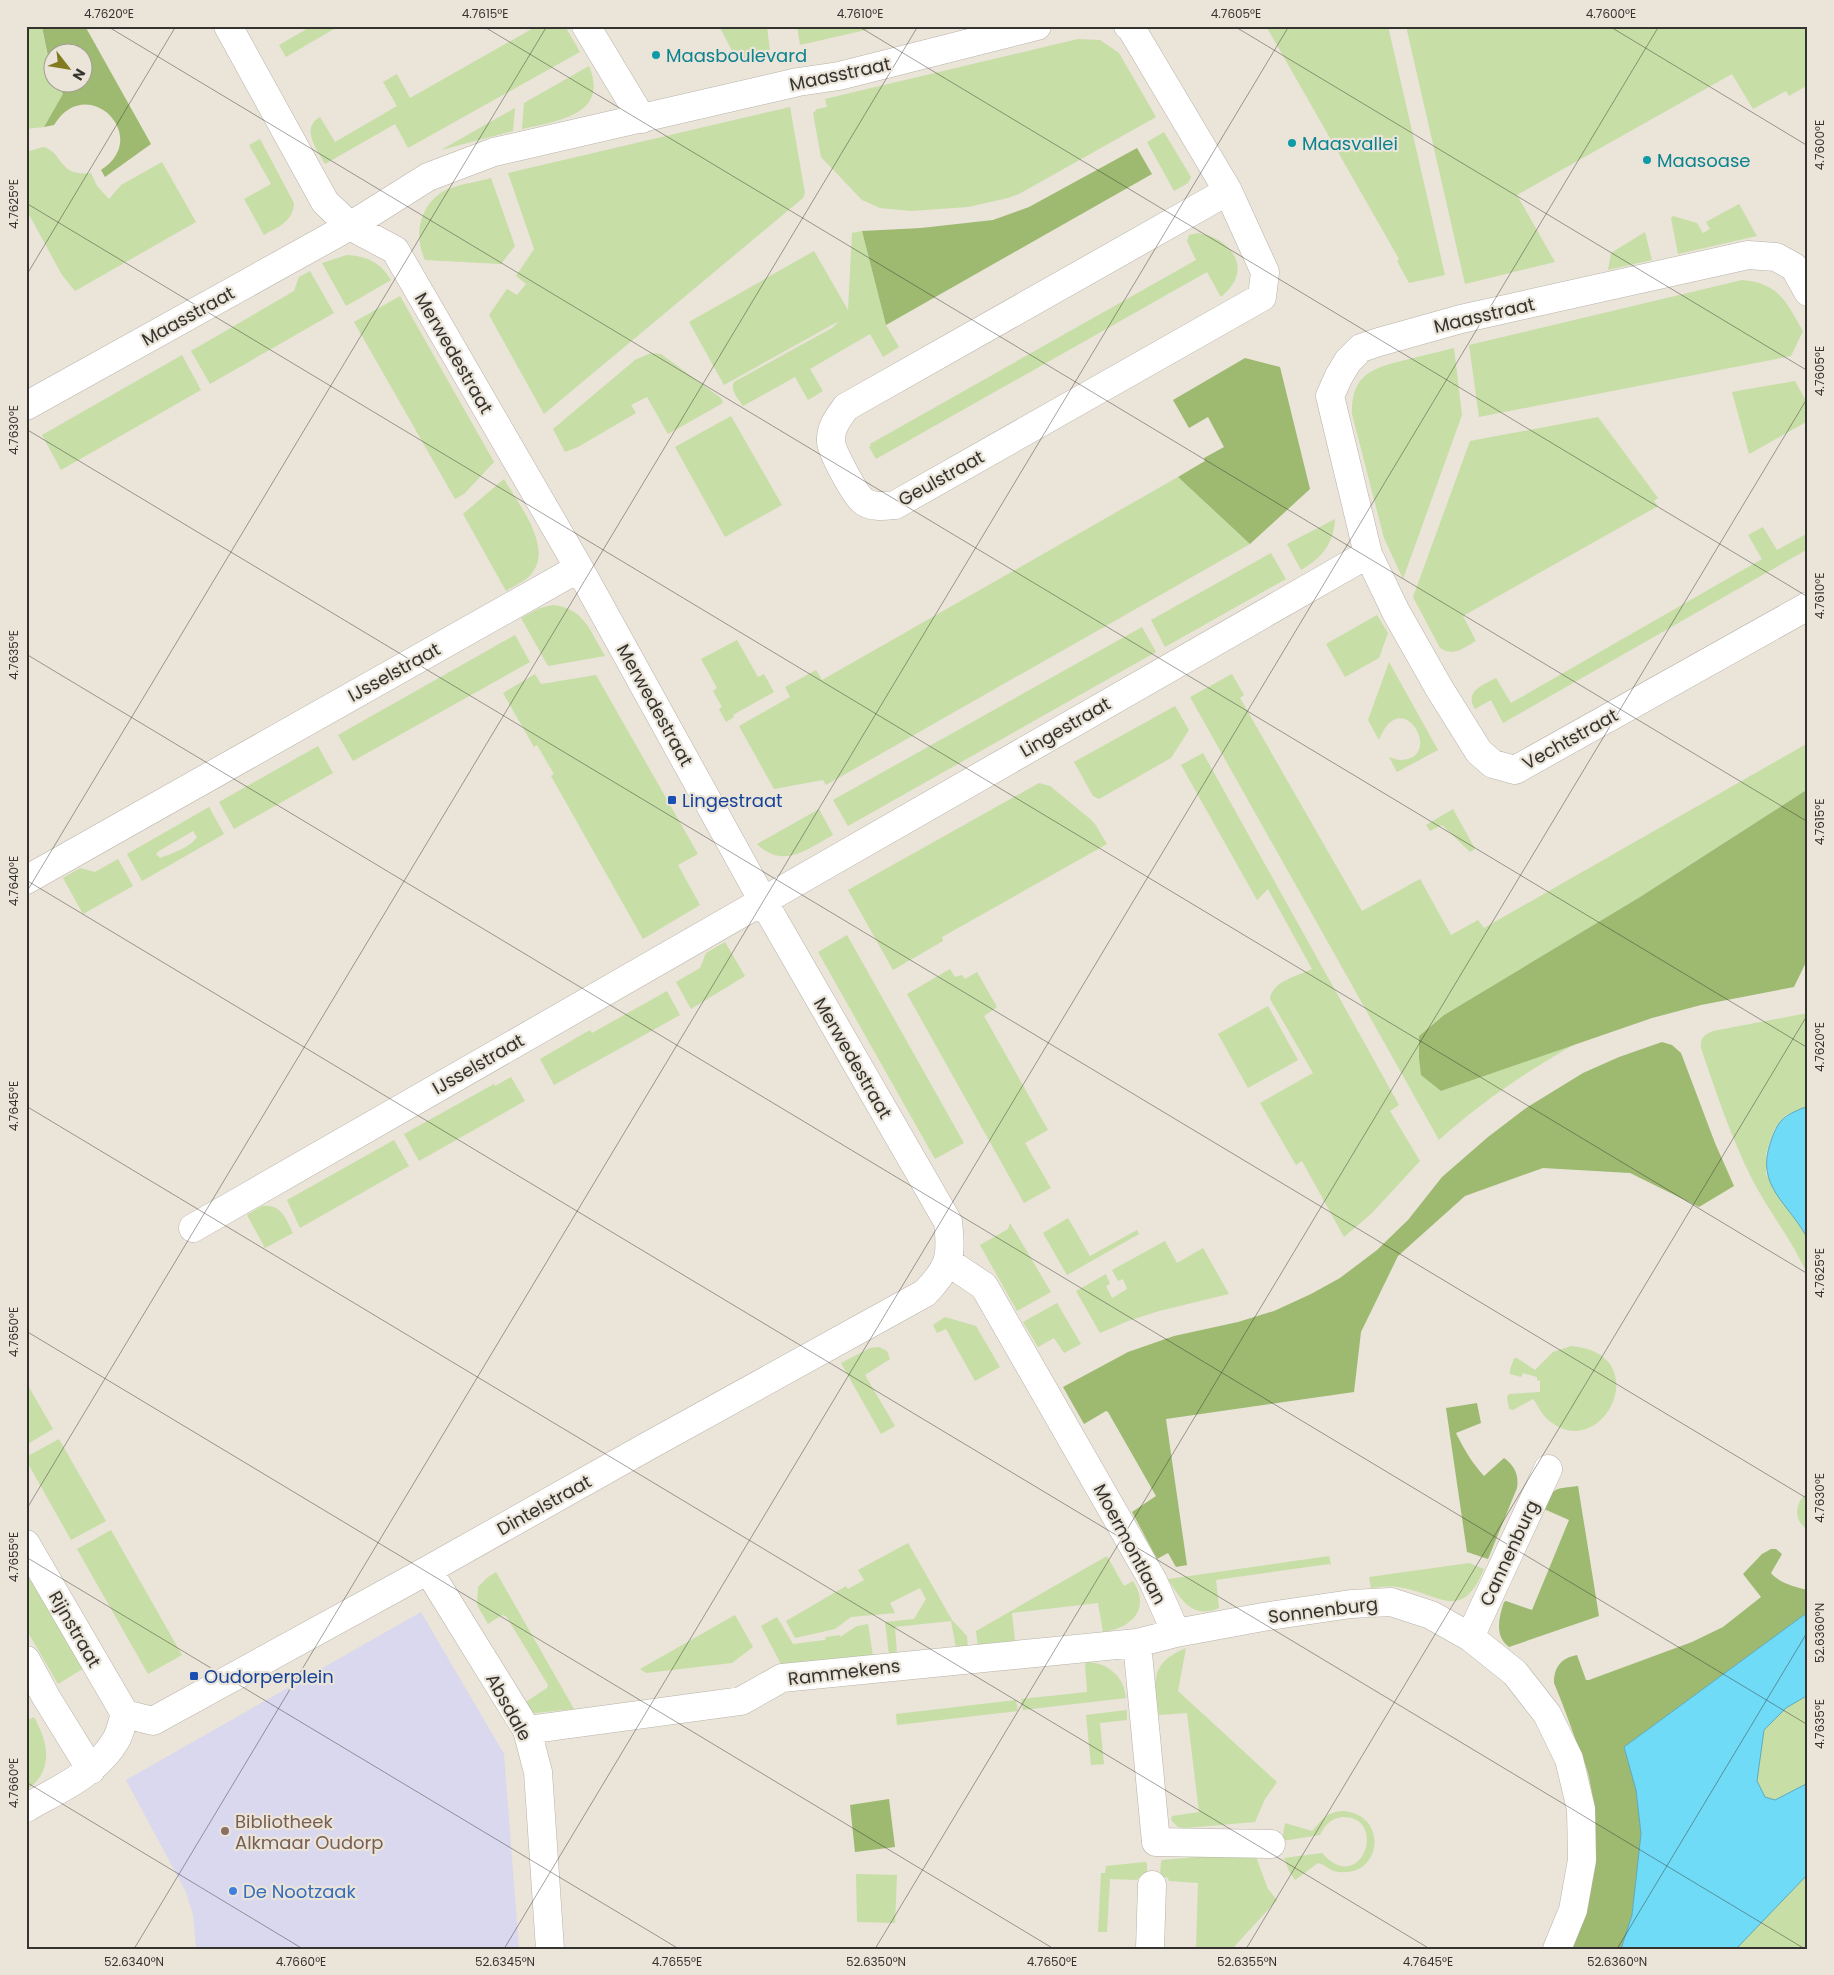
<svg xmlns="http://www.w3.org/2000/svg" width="1834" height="1975" font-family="Poppins,sans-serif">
<rect width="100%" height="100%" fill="#eae4d9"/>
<path fill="#dad8ee" d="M421,1612L504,1754L519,1949H196L193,1915L186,1892L126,1780Z"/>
<path fill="#c7dea6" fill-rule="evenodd" d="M26,26L42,27L52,82L56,83L64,94L44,127L26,129Z
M312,26H339L286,57L279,45Z
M537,26H565L580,52L408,148L395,124L325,164C317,150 300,128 320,117L335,142L397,106L383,82L397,74L410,98Z
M719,26H767L770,52L737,60Z
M797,26H874L870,29L800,45Z
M1266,26H1388L1445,275L1409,283L1397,261L1399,259Z
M1406,26H1808V85L1789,96L1786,91L1753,109L1732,74L1517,195L1555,262L1465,284Z
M1078,39L1100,40L1119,53L1156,117L1019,194L1008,198L968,207L911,211L880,208L862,200L821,157L813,113L817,109L827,107L825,99Z
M589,66C610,115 556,121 522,129L524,103Z
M790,107L805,193L803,198L544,414L489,315L507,289L517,295L526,284L516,276L534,249L508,173Z
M515,108L513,131L441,150Z
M1164,132L1191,177L1188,183L1174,191L1147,142Z
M260,139L294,203C293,222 279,226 264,235L244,199L271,184L249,145Z
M43,147C64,152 57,177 91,173L97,186L109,199L121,185L162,162L196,222L75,291L62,275L26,209V152Z
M491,178L515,246L501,264L425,260C413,235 420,203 446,190C460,184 477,182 491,178Z
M1739,204L1757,236L1678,254L1671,218L1673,216L1697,223L1703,233L1710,229L1706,222Z
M862,231L886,325L899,347L883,357L870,334L810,369L823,391L808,400L795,377L743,406C738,398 730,391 734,382L832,328L839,321L724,385L689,322L814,251L848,310L852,233Z
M1645,232L1652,260L1608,270L1611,253Z
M1198,233C1231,238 1254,269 1223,295L1221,297L1207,272L876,459L869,447L871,446L870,444L1196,260L1187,241L1189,235Z
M347,255C367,256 381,263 391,280L346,306L322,263Z
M310,271L334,313L210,384L191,351L294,291L299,277Z
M1742,280C1779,283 1786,302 1803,331L1791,356L1479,417L1469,345Z
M400,296L494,462L464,494L455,499L354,322Z
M1454,348L1462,415L1403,579L1384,538L1352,414C1351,375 1372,368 1405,360C1421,356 1438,352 1454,348Z
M651,353L661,354L721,398L723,403L668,434L647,397L631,405L636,413L578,447L565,452L553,429L635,360Z
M182,355L201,390L61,470L42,435Z
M1795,381L1808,404V421L1749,454L1732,392Z
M731,416L782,505L725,537L675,447Z
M1598,417L1658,498L1654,501L1658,506L1463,616L1476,641C1463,648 1454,657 1440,648L1413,597L1470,441Z
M1178,477L1250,544L826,785L823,780L774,789L739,726L790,697L785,687L816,670L822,680Z
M504,479C517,502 551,544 534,570C529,580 515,585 506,591L463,514Z
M1335,519C1334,543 1322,558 1301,570L1287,544Z
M1763,527L1777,550L1808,533V549L1503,723L1491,700L1475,709C1464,691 1483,685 1496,678L1511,703L1762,559L1748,535Z
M1271,553L1286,579L1165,647L1151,620Z
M553,605C584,608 590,631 605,656L548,666L521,618L540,608Z
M1377,615L1388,633L1379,658L1345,677L1326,644Z
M1142,627L1156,652L848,826L833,800Z
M515,635L530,662L353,761L338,735Z
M737,640L758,677L764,674L774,692L733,715L734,717L726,722L719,709L722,707L713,691L717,688L701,659Z
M1389,662L1438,750L1397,772L1389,757C1393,758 1397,760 1401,760C1446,758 1401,682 1379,740L1368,720Z
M535,674L541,684L596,675L698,854L678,865L700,905L643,939L551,776L554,774L537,745L534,747L503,693Z
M1232,674L1244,695L1240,698L1362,911L1420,879L1451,935L1478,920L1484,928L1808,743V789L1640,897L1444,1015L1419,1036L1441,1091L1575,1044C1526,1072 1481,1102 1439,1140L1190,697Z
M1175,706L1189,730L1171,758L1099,799L1093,796L1074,762Z
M318,746L333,773L234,829L219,802Z
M1203,753L1399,1105L1390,1111L1420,1161L1372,1213L1344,1237L1302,1161L1296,1165L1260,1103L1313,1073L1270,999C1272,981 1298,976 1312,969L1268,889L1257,900L1181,765Z
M1039,783L1050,786L1089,818L1095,824L1107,844L942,937L943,941L893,970L848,890Z
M209,807L224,834L142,881L127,854ZM193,831L197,837C191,847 171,854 160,858L156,854L159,851Z
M819,809L833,835C807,849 784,870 757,844Z
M1453,809L1475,849L1470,852L1442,825L1430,831L1426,825Z
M118,859L133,886L83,914L63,878L80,868L95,872Z
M847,935L964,1143L935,1159L818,952Z
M725,942L745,976L691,1009L676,982L700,968L706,953Z
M950,969L955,977L962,975L965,979L977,972L997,1007L984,1016L1048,1130L1025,1143L1051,1188L1024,1203L907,994Z
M667,991L680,1015L554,1085L540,1059L590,1030L592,1033Z
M1268,1006L1298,1060L1248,1088L1218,1034Z
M1808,1013V1106L1786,1115L1775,1128L1766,1153V1174L1808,1240V1276C1793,1241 1768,1211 1751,1177C1730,1135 1716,1092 1701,1048C1700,1038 1704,1035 1713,1031Z
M511,1077L525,1101L419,1161L404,1134L494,1084L495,1086Z
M394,1140L409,1166L300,1228L287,1200Z
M262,1206C281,1203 286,1219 293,1233L265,1248L247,1215Z
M1068,1218L1090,1256L1137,1230L1139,1234L1067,1275L1043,1233Z
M1010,1223L1051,1292L1017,1311L980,1245L1008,1229Z
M1165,1241L1177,1263L1203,1248L1229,1294L1159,1311L1128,1321L1100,1333L1076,1291L1106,1274L1110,1284L1106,1286L1112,1298L1127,1289L1123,1279L1118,1281L1112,1270Z
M1057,1303L1081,1344L1064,1353L1054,1338L1038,1347L1023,1322Z
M945,1317L976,1326L1000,1367L975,1381L946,1329L937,1333L933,1325Z
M1571,1346C1659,1353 1601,1469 1546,1418C1540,1412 1538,1405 1533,1399L1513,1410L1509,1409L1507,1397L1509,1394L1540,1392V1381L1537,1380V1377L1523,1373L1521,1377L1510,1374V1370L1514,1358H1517L1535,1370L1553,1352Z
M879,1347L887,1351L890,1359L865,1375L895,1426L881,1434L841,1363L870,1348Z
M26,1382L53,1429L26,1445Z
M59,1439L106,1521L71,1540L26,1460V1457Z
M1808,1492V1530C1792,1520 1795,1502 1808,1492Z
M111,1530L182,1655L148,1674L77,1549Z
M908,1543L952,1620L967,1636L968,1648H956L951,1621L895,1627L897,1654L889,1655L885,1622L914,1619L926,1599L920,1588L890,1603L895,1613L851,1617L835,1629L795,1638L786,1621L846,1586L848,1589L864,1580L858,1570Z
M1107,1556L1124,1586L1133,1581C1151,1609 1132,1628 1103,1632L1098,1603L1012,1613L1015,1641L978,1647L976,1631Z
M1329,1556L1331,1565L1329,1564L1216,1580L1219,1608C1192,1620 1180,1598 1168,1579Z
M1469,1563L1484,1569C1461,1625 1438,1592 1398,1587C1389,1586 1380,1587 1371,1588L1369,1577Z
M496,1572L574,1709L535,1713L530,1712L524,1703L547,1688L548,1685L506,1616L502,1615L488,1624L477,1605L478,1587L488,1577Z
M31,1575L84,1668L58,1684L26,1629V1577Z
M735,1615L753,1647L732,1663L646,1673L640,1669Z
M777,1617L793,1644L825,1640L826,1637L840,1635V1637L857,1626L868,1624L873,1656L782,1666L761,1626Z
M1186,1648L1178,1691L1277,1782L1265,1799L1255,1822L1185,1828L1178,1827L1171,1820L1172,1816L1199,1812L1187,1713L1159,1715C1157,1709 1157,1703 1156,1696C1153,1669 1161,1659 1186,1648Z
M1087,1662C1108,1663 1124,1676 1126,1698L1023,1710L1021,1699L1087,1692L1085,1664Z
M1808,1695V1783L1775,1800L1765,1797L1757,1781L1764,1730L1786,1708Z
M1016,1700L1018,1711L897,1725L896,1714Z
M1127,1710V1720L1100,1723L1104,1764L1091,1765L1086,1715Z
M34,1717C48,1742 55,1771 26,1790V1721Z
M1342,1811C1388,1813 1383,1876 1340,1872C1331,1872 1326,1865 1318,1863L1295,1880L1289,1871L1284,1858L1322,1853C1362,1898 1389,1815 1342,1817C1331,1818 1324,1826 1320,1835L1282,1841L1285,1823L1312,1831C1323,1820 1324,1813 1342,1811Z
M1251,1852L1256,1857L1268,1889L1277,1900L1232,1949H1196L1198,1883L1169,1881L1168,1878L1160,1876L1161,1862L1162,1860Z
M1145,1862L1147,1863V1874L1145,1877H1139L1137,1880L1110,1879L1107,1932H1098L1101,1873H1105L1106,1866Z
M1808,1863V1949H1727Z
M856,1874L897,1875L895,1923L857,1922Z"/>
<path fill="#9dba70" d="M40,26H85L151,144L105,177L101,170C153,137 87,71 54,125L44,127L63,94L56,83L82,82V52H52V76L42,27Z
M1137,148L1152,174L886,325L862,231L921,228L993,220L1029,207Z
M1245,358L1280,367L1310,489L1250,544L1178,477L1205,461L1204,458L1224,447L1208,417L1189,428L1173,400Z
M1808,789V958L1794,987L1701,1005L1652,1018L1441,1091L1421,1075L1419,1058V1036L1444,1015L1640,897Z
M1662,1042L1672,1045L1681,1053L1715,1143L1734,1186L1699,1207L1630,1173L1543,1168L1465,1196L1398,1256L1361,1332L1354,1392L1166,1419L1187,1565L1176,1567L1168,1553L1157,1559L1132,1512L1156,1496L1108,1412L1106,1411L1084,1424L1063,1387L1128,1352L1174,1336L1238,1322L1274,1311L1311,1294L1340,1278L1377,1250L1408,1220L1442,1177L1488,1137L1526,1108L1583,1073L1619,1057Z
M1477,1403L1481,1423L1456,1433C1464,1449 1472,1463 1484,1476L1504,1458C1515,1466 1519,1475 1517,1488L1488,1559L1467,1552L1446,1408Z
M1578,1486L1599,1616L1509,1647C1494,1636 1499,1617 1504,1602L1506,1601L1532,1610L1569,1520L1544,1509C1553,1486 1555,1489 1578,1486Z
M1771,1549H1776L1782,1554L1771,1573C1779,1583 1795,1587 1808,1590V1612L1624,1747L1636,1790L1641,1834L1632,1915L1621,1949H1571C1597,1895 1602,1831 1588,1773C1585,1762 1580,1751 1576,1741C1569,1721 1562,1702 1554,1683C1554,1667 1561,1658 1577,1655L1586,1680H1589L1692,1642L1723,1627L1761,1597L1743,1574L1762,1554Z
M889,1799L895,1847L855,1852L850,1805Z"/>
<path fill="#70dbf6" stroke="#5ea9ba" d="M1808,1106V1240C1790,1203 1754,1187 1771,1141C1779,1117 1786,1115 1808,1106Z
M1808,1612V1695L1786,1708L1764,1730L1757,1781L1765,1797L1775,1800L1808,1783V1874L1736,1949H1621L1632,1915L1641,1834L1636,1790L1624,1747Z"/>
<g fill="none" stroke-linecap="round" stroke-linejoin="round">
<g stroke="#b8b2a8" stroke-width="29">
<path id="minor" d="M586,26L642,119
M1128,26L1131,28L1228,191L1265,272L1262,297L895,505C885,506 870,508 862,500C854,493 832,452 831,442C830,428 838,418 846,407L1228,191
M1808,292L1794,267L1776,257L1748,255L1461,319L1379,342L1361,348L1348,361L1339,376L1330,396L1368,554L1396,612L1439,688L1479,752L1493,764L1515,770L1808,606
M26,406L350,226L428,177L494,152L798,82L839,76L1037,26
M26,880L579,568
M193,1228L1368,554
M948,1262L984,1286L1153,1581L1176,1633L1137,1643L1156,1842L1271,1844
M26,1544L125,1714
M428,1570L527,1730L538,1772L550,1949
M1176,1633L1263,1617L1351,1604L1391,1602L1431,1615L1470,1637L1515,1673L1547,1714L1569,1759L1581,1809L1582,1860L1573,1910L1557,1949
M1470,1637L1548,1469
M26,1660L46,1697L91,1770
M125,1714L153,1721L428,1570L648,1446L925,1293C950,1267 952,1257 948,1222L763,901L579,568L395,250L350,226L325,202L228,26
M527,1730L741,1701L782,1678L1137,1643
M26,1808C59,1789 96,1774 116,1740C120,1733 122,1723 125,1714
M1150,1949L1152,1885"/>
</g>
<use href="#minor" stroke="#fff" stroke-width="28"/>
</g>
<path fill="none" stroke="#35332f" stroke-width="1" stroke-opacity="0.45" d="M107,26L1808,1048M483,26L1808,822M858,26L1808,597M1234,26L1808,371M1609,26L1808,146M26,203L1808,1274M26,276L176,26M26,429L1808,1499M26,654L1808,1725M26,880L1805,1949M26,893L547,26M26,1106L1430,1949M26,1331L1054,1949M26,1510L918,26M26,1557L679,1949M26,1782L303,1949M134,1949L1289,26M504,1949L1659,26M875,1949L1808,397M1246,1949L1808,1014M1617,1949L1808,1631"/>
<g fill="#0f9aa8" stroke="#eae4d9" stroke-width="2">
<circle cx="656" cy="55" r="5"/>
<circle cx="1292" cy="143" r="5"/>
<circle cx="1647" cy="160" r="5"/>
</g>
<g fill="#1a4fb4" stroke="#eae4d9" stroke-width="2">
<rect x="667" y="795" width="10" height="10" rx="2.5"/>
<rect x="189" y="1671" width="10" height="10" rx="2.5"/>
</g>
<circle fill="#8d6e63" stroke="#eae4d9" stroke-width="2" cx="225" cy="1831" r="5"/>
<circle fill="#3f7fe0" stroke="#eae4d9" stroke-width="2" cx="233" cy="1891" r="5"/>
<g text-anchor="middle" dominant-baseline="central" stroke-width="4.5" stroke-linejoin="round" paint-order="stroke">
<g font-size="18" fill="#0d838f" stroke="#eae4d9" text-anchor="start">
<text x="666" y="55">Maasboulevard</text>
<text x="1302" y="143">Maasvallei</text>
<text x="1657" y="160">Maasoase</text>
</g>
<g font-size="18" fill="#35332f" stroke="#eae4d9">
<text transform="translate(840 74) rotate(-12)">Maasstraat</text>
<text transform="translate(1484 315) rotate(-13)">Maasstraat</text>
<text transform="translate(188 316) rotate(-29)">Maasstraat</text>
<text transform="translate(454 353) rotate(60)">Merwedestraat</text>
<text transform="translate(941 478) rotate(-29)">Geulstraat</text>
<text transform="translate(394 672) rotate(-29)">IJsselstraat</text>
<text transform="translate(655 705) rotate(61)">Merwedestraat</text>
<text transform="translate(1065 727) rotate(-30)">Lingestraat</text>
<text transform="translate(1570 739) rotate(-29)">Vechtstraat</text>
<text transform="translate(853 1058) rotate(60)">Merwedestraat</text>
<text transform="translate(478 1064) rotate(-30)">IJsselstraat</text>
<text transform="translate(544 1505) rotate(-29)">Dintelstraat</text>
<text transform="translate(1130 1544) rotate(62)">Moermontlaan</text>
<text transform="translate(1509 1553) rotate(-65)">Cannenburg</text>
<text transform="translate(1323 1610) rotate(-7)">Sonnenburg</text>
<text transform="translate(75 1629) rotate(60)">Rijnstraat</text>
<text transform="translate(844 1672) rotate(-7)">Rammekens</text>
<text transform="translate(509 1707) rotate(61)">Absdale</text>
</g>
<g font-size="18" fill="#164399" stroke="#eae4d9" text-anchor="start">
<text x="682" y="800">Lingestraat</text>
<text x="204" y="1676">Oudorperplein</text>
</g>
<g font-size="18" fill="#785e54" stroke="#eae4d9" text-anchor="start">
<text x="235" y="1821">Bibliotheek<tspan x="235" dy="21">Alkmaar Oudorp</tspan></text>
</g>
<g font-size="18" fill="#366cbe" stroke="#eae4d9" text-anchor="start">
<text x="243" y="1891">De Nootzaak</text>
</g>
</g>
<rect width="1834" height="1975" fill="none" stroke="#eae4d9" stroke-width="55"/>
<g transform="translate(68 68) rotate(121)"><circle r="24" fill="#eae4d9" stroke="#a29d95"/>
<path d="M0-4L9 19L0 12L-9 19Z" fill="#827b21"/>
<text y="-8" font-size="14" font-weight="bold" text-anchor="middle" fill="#35332f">N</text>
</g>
<rect x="28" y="28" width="1778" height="1920" fill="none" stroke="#35332f" stroke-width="2"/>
<g font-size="12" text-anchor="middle" fill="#35332f">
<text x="109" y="18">4.7620°E</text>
<text x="485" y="18">4.7615°E</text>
<text x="860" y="18">4.7610°E</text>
<text x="1236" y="18">4.7605°E</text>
<text x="1611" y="18">4.7600°E</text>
<text transform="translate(1820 145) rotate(-90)" y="4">4.7600°E</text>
<text transform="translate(14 204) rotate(-90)" y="4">4.7625°E</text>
<text transform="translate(1820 371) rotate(-90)" y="4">4.7605°E</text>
<text transform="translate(14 430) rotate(-90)" y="4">4.7630°E</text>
<text transform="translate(1820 596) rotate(-90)" y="4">4.7610°E</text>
<text transform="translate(14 655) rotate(-90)" y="4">4.7635°E</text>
<text transform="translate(1820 822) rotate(-90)" y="4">4.7615°E</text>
<text transform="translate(14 881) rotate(-90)" y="4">4.7640°E</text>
<text transform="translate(1820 1047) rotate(-90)" y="4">4.7620°E</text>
<text transform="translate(14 1106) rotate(-90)" y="4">4.7645°E</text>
<text transform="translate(1820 1273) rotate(-90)" y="4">4.7625°E</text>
<text transform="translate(14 1332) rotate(-90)" y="4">4.7650°E</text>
<text transform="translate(1820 1498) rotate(-90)" y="4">4.7630°E</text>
<text transform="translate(14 1557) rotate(-90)" y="4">4.7655°E</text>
<text transform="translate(1820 1633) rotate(-90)" y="4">52.6360°N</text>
<text transform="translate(1820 1724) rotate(-90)" y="4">4.7635°E</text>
<text transform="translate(14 1783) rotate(-90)" y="4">4.7660°E</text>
<text x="134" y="1966">52.6340°N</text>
<text x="301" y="1966">4.7660°E</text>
<text x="505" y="1966">52.6345°N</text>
<text x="677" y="1966">4.7655°E</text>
<text x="876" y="1966">52.6350°N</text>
<text x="1052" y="1966">4.7650°E</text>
<text x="1247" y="1966">52.6355°N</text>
<text x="1428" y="1966">4.7645°E</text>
<text x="1617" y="1966">52.6360°N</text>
</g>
</svg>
